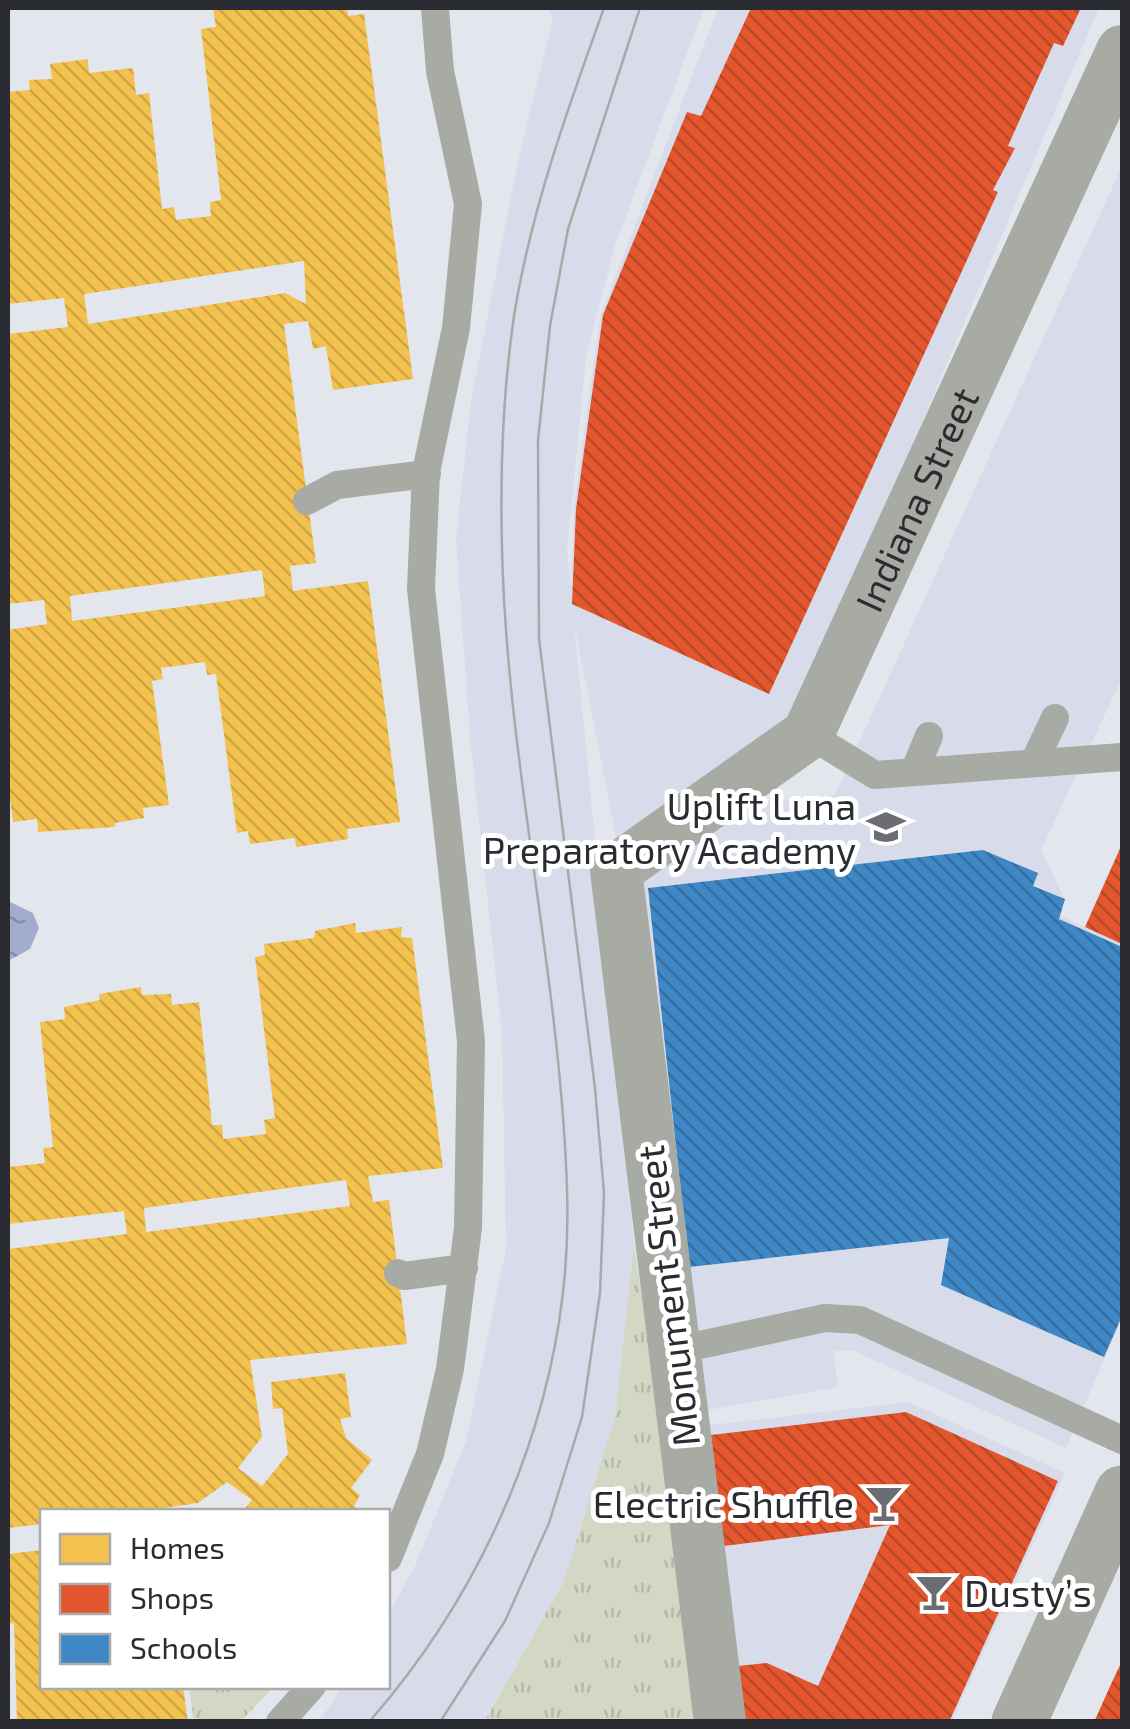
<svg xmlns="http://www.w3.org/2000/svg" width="1130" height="1729" font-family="'Exo 2',sans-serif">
<defs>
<pattern id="grass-tufts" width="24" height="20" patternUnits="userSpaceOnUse" patternTransform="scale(2.5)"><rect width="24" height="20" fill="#d3d7c4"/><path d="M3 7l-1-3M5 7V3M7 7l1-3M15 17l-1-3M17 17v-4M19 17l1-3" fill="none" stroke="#b5b9a9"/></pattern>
<pattern id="water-ripples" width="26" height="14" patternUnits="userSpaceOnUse" patternTransform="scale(2.5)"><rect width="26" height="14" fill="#a3abce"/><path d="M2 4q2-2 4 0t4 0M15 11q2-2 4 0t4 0" fill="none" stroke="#858ba8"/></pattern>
<pattern id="homes-back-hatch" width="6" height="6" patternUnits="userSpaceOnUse" patternTransform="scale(2.5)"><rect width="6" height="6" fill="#f2c14e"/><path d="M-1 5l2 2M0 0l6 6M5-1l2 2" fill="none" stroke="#d0a645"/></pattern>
<pattern id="shops-back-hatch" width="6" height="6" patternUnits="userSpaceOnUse" patternTransform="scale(2.5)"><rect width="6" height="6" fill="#e4572e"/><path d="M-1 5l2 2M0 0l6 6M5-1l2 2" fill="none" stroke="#b94828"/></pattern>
<pattern id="schools-back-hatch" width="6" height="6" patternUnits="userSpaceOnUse" patternTransform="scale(2.5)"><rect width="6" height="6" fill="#3f88c5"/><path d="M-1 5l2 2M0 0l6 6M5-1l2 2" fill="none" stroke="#356fa1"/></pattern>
</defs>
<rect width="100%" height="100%" fill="#e4e6ed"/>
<path fill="#d8dcea" d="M547,8H704L613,251L586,358L567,551L571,587L574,507L600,317L718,8H1099L792,726L618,847L574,623L634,1245L615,1417L564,1581L484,1721L319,1722L342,1687L388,1686V1616L415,1566L466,1441L506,1249L502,1034L470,737L456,540L471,401L518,162L553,19Z
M1122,166V678L1041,850L1065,899L1059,915L1122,944V1318L1066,1448L852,1350L834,1351L838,1387L697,1412L639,884L751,804L835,795Z
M908,1402L1065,1473L952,1721H742L701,1426Z"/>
<path fill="url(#grass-tufts)" d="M634,1245L706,1721L484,1722L564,1581L615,1417Z
M189,1687V1686L274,1687L240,1722L194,1721Z"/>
<path fill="url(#water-ripples)" d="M8,901L33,913L39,928L30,949L8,961Z"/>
<path fill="url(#homes-back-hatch)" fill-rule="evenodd" d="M213,8H347L348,16L364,14L413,379L333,390L326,346L313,349L308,321L284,324L316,563L290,566L293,591L368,581L400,822L347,829L348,839L296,847L295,838L250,844L248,831L237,833L216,674L207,675L205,662L161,668L163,679L152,681L169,805L143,808L144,818L115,823V827L38,832L37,819L13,822L8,783V630L47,624L44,600L8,604V334L68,327L64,298L8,304V92L30,90L29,80L52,79L50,64L88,59L89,73L133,68L136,95L149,93L162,209L174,207L176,220L211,216L210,202L221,200L201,29L216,27ZM304,261L306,304L285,293L88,324L84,294ZM262,570L265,596L72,621L70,596Z
M355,923L356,933L402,927L401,937L412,938L443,1168L368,1176L373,1202L389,1200L407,1344L250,1360L262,1437L238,1468L262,1486L288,1454L282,1408L273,1409L271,1382L345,1373L351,1417L340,1419L346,1438L372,1460L351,1488L360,1495L354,1506L362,1512H242L252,1500L227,1482L198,1503L136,1512H42V1524L8,1528V1249L127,1234L124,1211L8,1224V1167L45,1163L43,1148L53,1147L40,1022L65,1019L64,1007L100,1000L99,994L141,987L142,995L171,994L172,1005L199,1002L212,1125H222L223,1139L266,1134L264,1120L275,1118L255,957L265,955L264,944L314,938L315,931ZM346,1180L350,1206L146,1232L144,1208Z
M42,1550V1686H183L188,1722H17L14,1623L8,1624V1554Z"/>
<path fill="url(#shops-back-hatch)" d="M751,8H1081L1063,46L1054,43L1008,146L1015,148L993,190L998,192L769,694L572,604L576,509L603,315L687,112L701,116Z
M1122,844V944L1085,927Z
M906,1412L1058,1481L949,1722H742L738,1666L767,1663L818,1686L890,1525L724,1546L711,1435Z
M1122,1661V1722H1094L1112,1682Z"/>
<path fill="url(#schools-back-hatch)" d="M983,850L1038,873L1033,886L1065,899L1059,919L1122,947V1316L1104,1357L941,1285L949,1238L689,1267L648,888Z"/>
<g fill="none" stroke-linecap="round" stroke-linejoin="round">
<path stroke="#a8aaa4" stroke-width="28" d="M307,501L337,485L427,474
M808,734L875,775L1122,757
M1035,760L1055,718
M914,772L929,736
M398,1273L404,1276L464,1268
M672,1351L825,1318L860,1320L1122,1440
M388,1558L430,1454L450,1369L468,1228L471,1041L421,589L426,472L456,328L468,204L440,71L435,8
M280,1722L312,1686"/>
<path stroke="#a8aaa4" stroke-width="52" id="s1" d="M720,1722L616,870L808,734L1122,51"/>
<path stroke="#a8aaa4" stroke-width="55" d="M1019,1722L1122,1493"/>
<path stroke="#a8aaa8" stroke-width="2.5" d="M369,1722C496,1577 574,1384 567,1189C560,975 507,763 502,549C500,473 503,391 514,316C531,210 568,108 604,8
M440,1722L505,1621L549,1523L582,1417L600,1293L604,1193L595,1088L539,639L538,440L550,326L568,229L640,8"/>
</g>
<defs>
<g id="school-bare" transform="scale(3)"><path d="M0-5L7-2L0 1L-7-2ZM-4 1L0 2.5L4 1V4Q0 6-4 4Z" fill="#6c6d73" stroke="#fff" stroke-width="2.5" paint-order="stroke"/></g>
<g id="bar-bare" transform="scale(3)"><path d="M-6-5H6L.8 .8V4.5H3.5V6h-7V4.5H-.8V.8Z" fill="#6c6d73" stroke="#fff" stroke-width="2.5" paint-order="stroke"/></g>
</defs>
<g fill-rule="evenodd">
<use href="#school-bare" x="886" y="827"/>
<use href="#bar-bare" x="884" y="1503"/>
<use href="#bar-bare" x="934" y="1592"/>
</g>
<g text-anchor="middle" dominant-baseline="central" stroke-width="10" stroke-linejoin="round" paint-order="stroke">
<g font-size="38" fill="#2b2c31" stroke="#fff">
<text stroke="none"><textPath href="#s1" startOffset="1352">Indiana Street</textPath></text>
<text transform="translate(667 1296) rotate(-97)">Monument Street</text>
</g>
<g font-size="38" fill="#2b2c31" stroke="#fff" text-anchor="end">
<text x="856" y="805">Uplift Luna<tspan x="856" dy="44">Preparatory Academy</tspan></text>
<text x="854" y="1503">Electric Shuffle</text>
<text x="964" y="1592" text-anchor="start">Dusty’s</text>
</g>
</g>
<rect width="1130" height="1729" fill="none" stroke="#2b2c31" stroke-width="20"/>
<rect x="40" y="1509" width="350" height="180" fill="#ffffff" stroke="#aaabad" stroke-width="2.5"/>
<rect x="60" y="1534" width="50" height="30" fill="#f2c14e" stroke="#aaabad" stroke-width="2.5"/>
<text x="130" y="1559" font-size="30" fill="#2b2c31">Homes</text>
<rect x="60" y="1584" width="50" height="30" fill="#e4572e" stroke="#aaabad" stroke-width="2.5"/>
<text x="130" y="1609" font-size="30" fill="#2b2c31">Shops</text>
<rect x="60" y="1634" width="50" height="30" fill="#3f88c5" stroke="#aaabad" stroke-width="2.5"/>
<text x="130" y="1659" font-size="30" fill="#2b2c31">Schools</text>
</svg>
